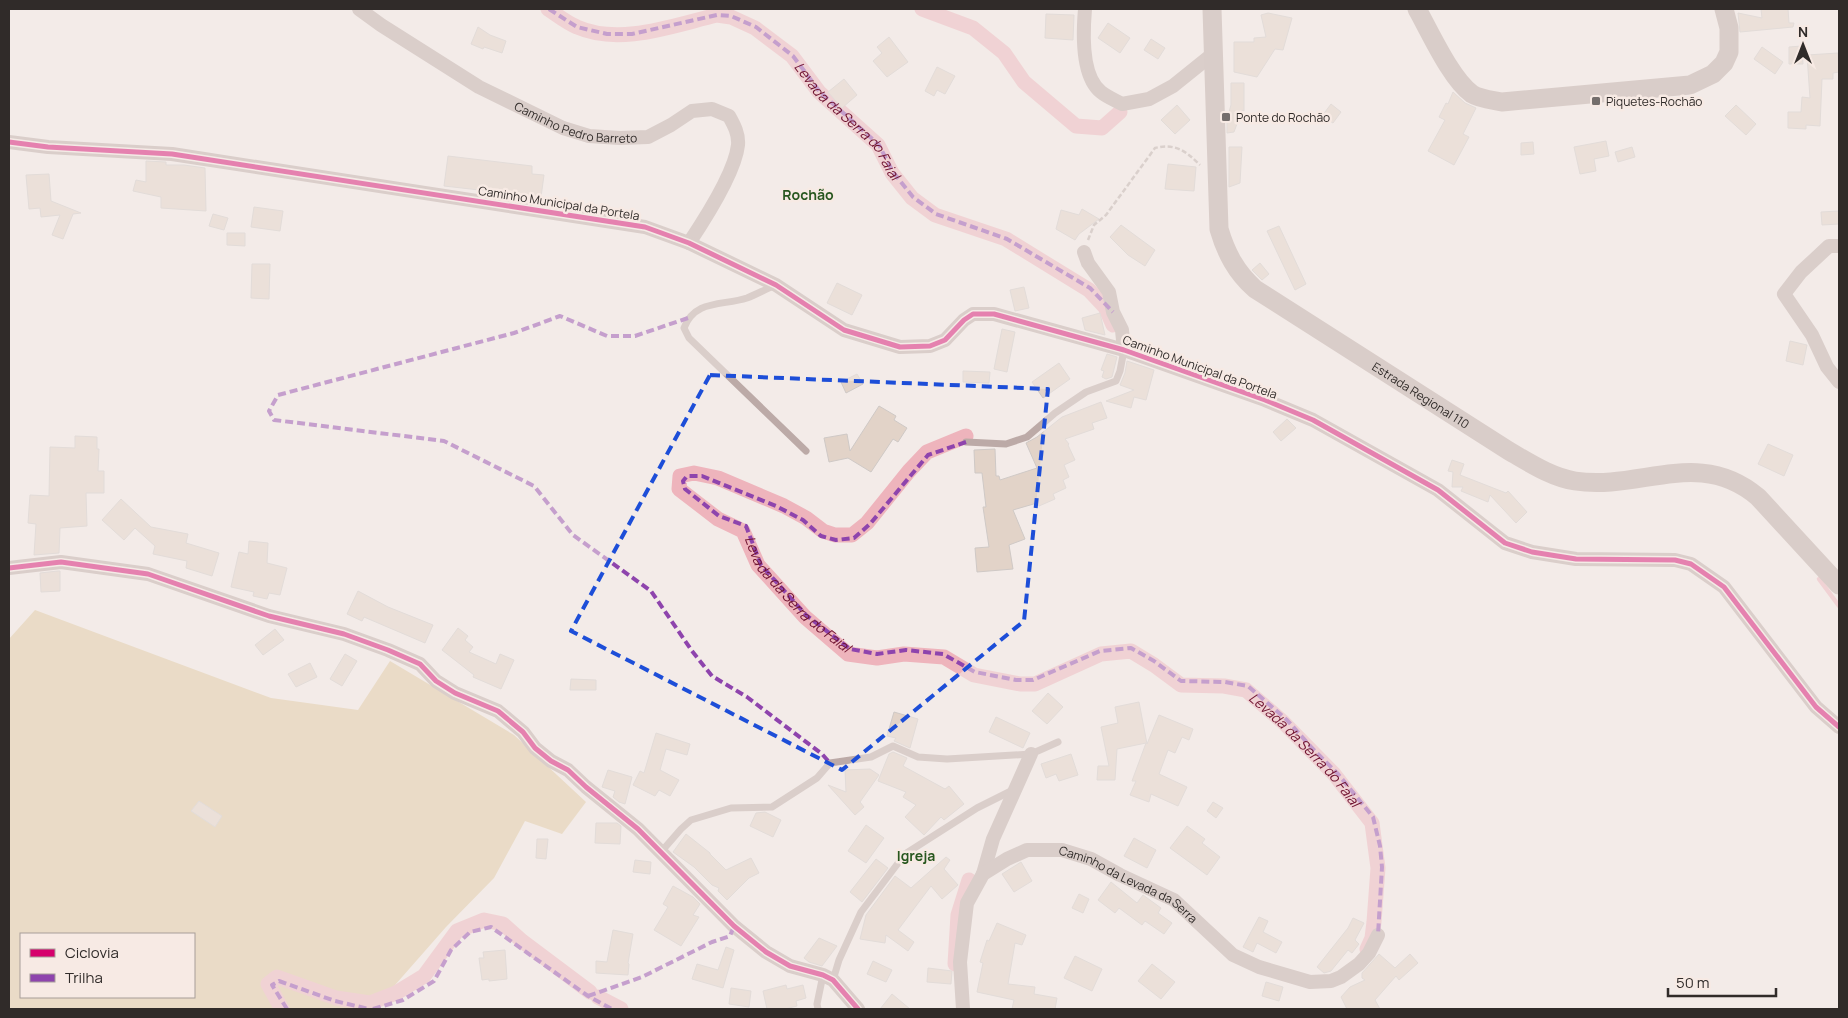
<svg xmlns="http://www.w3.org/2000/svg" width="1848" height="1018" font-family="Manrope,sans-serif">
<rect width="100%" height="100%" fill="#f3ebe8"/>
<path fill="#dfc8a0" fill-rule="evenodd" d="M35,610L271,698L358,710L390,661L514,735L586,802L562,834L525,821L494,878L446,927L388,993L370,1009H9V639ZM21,934H194V997H21Z"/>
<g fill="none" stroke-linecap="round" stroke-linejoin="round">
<path stroke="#eeb4bc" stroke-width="4.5" d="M1819,579L1839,606"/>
<g stroke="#eeb4bc" stroke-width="15">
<path d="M548,9C557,15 567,23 577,27C620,46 674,25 717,15L731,17L755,28L792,56L819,92L878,145L892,173L912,198L935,215L1006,239L1089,290L1105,307L1113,325"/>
<path d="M922,9L973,28L1004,53L1024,82L1076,126L1102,128L1120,112"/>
<path id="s1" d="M966,436L927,452L909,471L867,523L852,535H835L823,531L806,518L784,506L718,478L694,473L680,476L679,489L718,519L743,531L758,565L805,617L848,654L877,658L904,654L944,657L974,675L1020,684H1035L1101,654L1131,651L1154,665L1181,685L1224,686L1246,690L1283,722L1334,774L1372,823L1378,868L1374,922L1372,938L1367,949"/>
<path d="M955,964L958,915L969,880"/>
<path d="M598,997L621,1009"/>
<path d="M282,1009L268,984L277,977L336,998L370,1003L396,993L424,976L457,931L484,920L503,924L522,941L590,992"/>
</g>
</g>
<path fill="#e2d3c8" stroke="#cfc9c6" d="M1761,9H1788L1789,23H1794L1793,27L1740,32L1738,13L1762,18Z
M1268,13L1292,18L1283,50L1275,49L1257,77L1234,72V42H1254V38L1266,37L1261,15Z
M1046,14L1074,15L1073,40L1045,38Z
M1108,23L1130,38L1120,53L1098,38Z
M478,27L490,35L506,41L502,53L484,47L483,49L471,44Z
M889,37L908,62L887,77L873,61L882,53L877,47Z
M1151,39L1165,48L1158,59L1144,50Z
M1802,46L1803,64H1789V47Z
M1762,47L1783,62L1775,74L1754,59Z
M1838,53L1839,72L1833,73V79H1822L1820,126L1806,125V129L1788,128V112H1801L1802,97L1810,98L1807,55Z
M937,67L955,76L945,94L937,90L934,96L925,91Z
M844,79L857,95L842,108L828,92Z
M1231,83H1244V111L1242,110L1234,132L1227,133V119L1231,105Z
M1453,92L1465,103L1476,108L1463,134L1469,137L1454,165L1428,151L1445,120L1439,117L1446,103L1448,104Z
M1331,104L1341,112L1333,123L1322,116Z
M1177,105L1190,120L1175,134L1161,120Z
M1736,105L1756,124L1746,135L1725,116Z
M1606,141L1609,156L1594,159L1596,171L1580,174L1574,147Z
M1533,142L1534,154L1521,155V143Z
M1229,147H1242L1240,183L1229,187Z
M1632,147L1635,157L1618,162L1615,152Z
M448,156L532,166V174L544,175L541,197L444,186Z
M146,161L166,162V165H184L205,168L206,211L161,208V197L133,191L136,180L146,182Z
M1168,164L1196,167L1194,191L1165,189Z
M49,174L51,201L81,213L73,214L63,239L52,235L60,215L41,217L40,208L29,209L26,175Z
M254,207L283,211L280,231L251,227Z
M1082,209L1099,219L1079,234L1075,240L1056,229L1061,210L1079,215Z
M1839,211V224L1822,225L1821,212Z
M213,214L228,218L224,230L209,226Z
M1121,225L1155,250L1145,266L1128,255L1110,237Z
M1279,226L1306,284L1295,290L1267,231Z
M227,233H245V246L227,245Z
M1260,263L1269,274L1262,280L1252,270Z
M252,264H270L269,299L251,298Z
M837,283L862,295L852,315L827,303Z
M1024,287L1029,308L1015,311L1010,290Z
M1100,313L1105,335L1085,330L1082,318Z
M1002,329L1015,332L1007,372L994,369Z
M1790,341L1807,345L1803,365L1786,361Z
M1107,354L1117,357L1112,377L1106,379L1102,377L1104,371L1101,370Z
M1127,361L1154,370L1146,400L1134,397L1131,408L1106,401L1134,390L1120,385L1125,373Z
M1059,363L1070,379L1043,398L1032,382Z
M963,371L990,372L989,383L963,382Z
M857,374L863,384L846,393L841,382Z
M1101,402L1107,418L1092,423L1094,429L1065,439L1069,444L1068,445L1075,460L1064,465L1069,477L1063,480L1066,488L1053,494L1055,499L1039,506L1037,503L1013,510L1025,539L1009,545L1013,569L977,572L975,548L989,547L983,507H986L982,473H975L974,450L995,449L996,476H999L1000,480L1037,468L1026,443L1037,437L1062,417Z
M879,406L896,416L894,420L907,428L898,442L893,439L871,472L848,458L829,462L824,438L847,434L850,451Z
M1287,419L1296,428L1281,441L1273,432Z
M75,436L97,437V449H99L98,471H104V493H86L87,526L60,528L59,553L34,555L36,524L28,523L30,495L49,496L50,447L75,448Z
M1768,444L1793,455L1784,476L1758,464Z
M1452,460L1464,464L1460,475L1506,493L1508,491L1527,512L1516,523L1490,495L1488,502L1461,491L1463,487H1452L1453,472L1448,471Z
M121,499L151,527L188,534L186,543L219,553L212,576L186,568L187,561L153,554L155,546L135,528L124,540L102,520Z
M249,541L268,543L267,563L287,568L280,595L269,593L267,599L253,596L254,592L231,587L239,552L248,554Z
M58,571H60V591L41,592L40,573Z
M358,591L388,607L433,625L425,643L364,617L362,621L347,614Z
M458,628L468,636L465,640L473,647L469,652L496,664L500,654L514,660L501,689L473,677L474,675L442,650Z
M275,629L284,640L263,655L255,645Z
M345,654L357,661L342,686L330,679Z
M310,663L317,677L296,687L288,674Z
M571,679L596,680V690H570Z
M1048,693L1063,707L1047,724L1032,711Z
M1139,702L1147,744L1159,715L1193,729L1189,740L1182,737L1175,753L1168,750L1159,774L1187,787L1178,806L1151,794L1149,802L1130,795L1136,781H1132L1146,743L1117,749L1115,780H1097L1098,766H1109L1101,727L1118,723L1115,707Z
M894,712L918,719L910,748L894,741L896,738L887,736Z
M996,717L1030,733L1023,748L989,732Z
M656,733L690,744L687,755L666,749L660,770L679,780L670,796L659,790L655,796L633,785L640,771L644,773Z
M893,752L907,758L903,766L945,789L949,786L964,804L944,820L941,817L924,835L905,817L916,805L903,797L906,792L878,781L889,754Z
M1071,754L1078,775L1059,781L1056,774L1046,778L1041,764Z
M870,769L879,775L860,802L864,807L855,815L828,785L846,792L845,770Z
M608,770L632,777L625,804L619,802L613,797L615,791L602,787Z
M199,801L222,816L215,827L191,811Z
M1213,802L1223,808L1216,818L1207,811Z
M765,812L781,820L773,837L750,826L756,813Z
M596,823H617L621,826L620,844L595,843Z
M866,825L884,838L866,863L848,851Z
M1187,826L1205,839L1202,843L1220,857L1207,875L1170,848Z
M686,834L710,853V854L726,870L751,858L759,873L749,878L727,900L718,891L719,888L712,885L694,867L673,852Z
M1134,838L1156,850L1147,868L1124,856Z
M537,839H548L546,859L536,858Z
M946,857L950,860L944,869L958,885L942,899L931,886L898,930L914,942L908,951L886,935L885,943L860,939L866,915L895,876L911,888Z
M876,859L888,868L862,902L850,892Z
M635,860L651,862L650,874L633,872Z
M1021,862L1032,881L1014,892L1002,874Z
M1111,882L1137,903L1143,895L1161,908L1158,913L1172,923L1164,934L1145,921L1142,925L1119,908L1115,913L1098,900Z
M673,886L693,897L700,904L693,915L699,917L681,946L654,930L668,907L663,904Z
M1079,894L1089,899L1083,913L1072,908Z
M1259,917L1268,921L1263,932L1282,942L1276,953L1257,943L1253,952L1243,947Z
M1353,918L1364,923L1355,940L1359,944L1352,953L1348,950L1331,971L1324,973L1317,967L1348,928Z
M997,923L1026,935L1022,945L1015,943L1008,984L1035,987L1034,994L1057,998L1055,1009H1012L1014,1000L977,992L983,963L980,962L987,940L989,941Z
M613,930L633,934L628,963L629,964L628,975L596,973V961L607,962Z
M819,938L837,946L822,966L809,962L804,958Z
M726,947L734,950L723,988L692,979L697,964L718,970Z
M505,950L507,979L489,981V979L482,980L479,958H484L483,952Z
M1379,954L1395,968L1410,954L1418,963L1399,980L1396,976L1375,1000L1380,1009H1347L1341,997L1350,987L1365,980L1362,978V973Z
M1075,956L1102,969L1092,991L1064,978Z
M873,961L892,970L886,982L867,974Z
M1152,964L1175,982L1161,999L1138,981Z
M928,968L952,971L951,984L927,982Z
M1266,982L1283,987L1279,1001L1262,996Z
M786,985L787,989L803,985L806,998L796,1001L797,1006L785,1009H767L763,991Z
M731,988L751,991L749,1007L729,1004Z
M892,994L910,1009H880Z"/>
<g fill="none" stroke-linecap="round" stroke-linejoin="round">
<path stroke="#bcafac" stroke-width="2.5" stroke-dasharray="5 2.5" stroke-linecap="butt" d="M1088,240L1094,225L1106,215L1155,148C1175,143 1186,151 1200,165"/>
<path stroke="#bcaaa7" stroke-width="7" d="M776,285C766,289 757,294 747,298C723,306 695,299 684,328L689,338L806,451
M966,442L1006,444L1027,437L1055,413L1086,392L1116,381L1120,371L1124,350
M661,852L681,829L691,820L731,808L772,807L817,778L830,763L871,757L893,746L918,757L947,759L1031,754L1058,742
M833,980L839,960L861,912L905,854L977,808L1013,790
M818,1009L817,1004L823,975"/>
<g stroke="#bcaaa7" stroke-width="14">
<path id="s2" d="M359,9L381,25L479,87L563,128L589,136L620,138L648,137L671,125L692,111L712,109L729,116C734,125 739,134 738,145C735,173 705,219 689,243"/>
<path d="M1085,9C1083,32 1081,76 1101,92C1107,97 1115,100 1122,104L1149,99L1173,86L1214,53"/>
<path d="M9,142L48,147L172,154L645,227L689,243L776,285L844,330L900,347L930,346L945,340L964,320L973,314H994L1124,350L1265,400L1313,420L1438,490L1505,543L1532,552L1576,559L1675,560L1691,564L1724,587L1816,707L1839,727"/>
<path d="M1839,246H1829L1801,272L1784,294L1812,335L1827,367L1839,382"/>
<path d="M1084,252L1088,263L1109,292L1113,312L1122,330L1124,350"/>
<path d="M9,568L61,562L148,574L269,616L344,634L388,650L420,664L436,681L455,693L498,711L523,732L535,748L551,761L568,770L586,787L638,829L734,926L766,952L790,966L823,975L833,980L858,1009"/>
<path d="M983,874L993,839L1031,754"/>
<path id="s3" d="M963,1009L960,962L967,903L983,874L1007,859L1027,850H1062L1091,859L1120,875L1174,900L1233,955L1259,967L1310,982L1331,981L1341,977L1359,964L1369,953L1378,935"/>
</g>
<g stroke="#bba8a4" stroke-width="19">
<path id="s4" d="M1212,9L1219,229C1226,253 1236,272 1255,289L1509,451C1530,463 1551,477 1575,481C1641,491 1699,447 1758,497L1839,585"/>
<path d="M1417,9C1430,32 1451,79 1472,94C1480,99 1492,100 1502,102L1690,85L1713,74L1724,63L1729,52V28L1724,9"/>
</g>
<g stroke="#8e44ad" stroke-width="4" stroke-dasharray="8 4" stroke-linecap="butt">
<path id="s5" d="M549,9L577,27L607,34H632L717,15L731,16L756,27L793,56L820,92L879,145L893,172L913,197L936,214L1007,239L1090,288L1113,312"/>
<path d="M688,318L635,336H607L560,316L514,333L278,395L269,411L274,420L444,441L534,486L573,535L651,591L692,651L712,676L747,697L822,754L830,763"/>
<path id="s6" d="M966,442L928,455L870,524L854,538L836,540L821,536L803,520L776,506L702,476H687L683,481L685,489L719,516L746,526L761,565L806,615L850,649L877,654L906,650L943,654L975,672L1016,680H1033L1100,651L1131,648L1154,661L1181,681L1225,682L1248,686L1287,720L1312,748L1338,774L1373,817L1380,846L1382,867L1378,935"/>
<path d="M588,996L642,977L712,942L730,936L734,926"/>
<path d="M287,1009L272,985L279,981L335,1001L369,1009"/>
<path d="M373,1009L403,1000L434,981L451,950L470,932L491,927L588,996L612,1009"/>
</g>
<g stroke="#f7eae4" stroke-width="8">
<path id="cycleway" d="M9,142L48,147L172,154L645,227L689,243L776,285L844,330L900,347L930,346L945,340L964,320L973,314H994L1124,350L1265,400L1313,420L1438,490L1505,543L1532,552L1576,559L1675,560L1691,564L1724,587L1816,707L1839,727
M9,568L61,562L148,574L269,616L344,634L388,650L420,664L436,681L455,693L498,711L523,732L535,748L551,761L568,770L586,787L638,829L734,926L766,952L790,966L823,975L833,980L858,1009"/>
</g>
<use href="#cycleway" stroke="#d6006c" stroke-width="5"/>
</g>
<path d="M0 0H1848V1018H0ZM710,375L1048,389L1024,621L842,770L571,631Z" fill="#f3ebe8" fill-opacity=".55" fill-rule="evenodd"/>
<path fill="none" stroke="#1d4ed8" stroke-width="4" stroke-dasharray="10 6" stroke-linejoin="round" d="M710,375L1048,389L1024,621L842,770L571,631Z"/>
<g fill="#746e6c" stroke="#f7eae4" stroke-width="2">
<rect x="1591" y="96" width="10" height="10" rx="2.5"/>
<rect x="1221" y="112" width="10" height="10" rx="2.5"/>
</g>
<g text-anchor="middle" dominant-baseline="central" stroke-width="5" stroke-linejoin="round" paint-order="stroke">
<g font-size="12" fill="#302b29" stroke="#f7eae4" text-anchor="start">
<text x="1606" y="101">Piquetes-Rochão</text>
<text x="1236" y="117">Ponte do Rochão</text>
</g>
<g font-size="12" fill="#302b29" stroke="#f7eae4">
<text stroke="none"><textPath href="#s2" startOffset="248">Caminho Pedro Barreto</textPath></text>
<text transform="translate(559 203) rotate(9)">Caminho Municipal da Portela</text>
<text transform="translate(1200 367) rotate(20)">Caminho Municipal da Portela</text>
<text stroke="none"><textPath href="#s4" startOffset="488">Estrada Regional 110</textPath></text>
<text stroke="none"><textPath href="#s3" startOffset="300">Caminho da Levada da Serra</textPath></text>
</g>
<g font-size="14" font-style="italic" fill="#701330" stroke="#f7eae4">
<text stroke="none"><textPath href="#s5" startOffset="350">Levada da Serra do Faial</textPath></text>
<text stroke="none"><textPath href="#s6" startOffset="509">Levada da Serra do Faial</textPath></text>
<text stroke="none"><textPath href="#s1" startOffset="1101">Levada da Serra do Faial</textPath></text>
</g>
<g font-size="14" font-weight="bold" fill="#28571f" stroke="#f7eae4">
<text x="808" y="194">Rochão</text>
<text x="916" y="855">Igreja</text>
</g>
</g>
<rect width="1848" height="1018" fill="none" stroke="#302b29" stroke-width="20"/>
<rect x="20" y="933" width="175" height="65" fill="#f7eae4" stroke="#a79e99"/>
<rect x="30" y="949" width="25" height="8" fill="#d6006c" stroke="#a79e99"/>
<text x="65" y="958" font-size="15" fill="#302b29">Ciclovia</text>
<rect x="30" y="974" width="25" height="8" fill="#8e44ad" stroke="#a79e99"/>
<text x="65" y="983" font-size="15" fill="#302b29">Trilha</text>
<g transform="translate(1803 45)" stroke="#f7eae4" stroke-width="4" paint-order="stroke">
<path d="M0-4L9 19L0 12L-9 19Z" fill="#302b29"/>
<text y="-8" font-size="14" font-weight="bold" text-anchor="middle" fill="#302b29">N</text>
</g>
<path d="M1668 988v8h108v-8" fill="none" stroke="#302b29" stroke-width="2.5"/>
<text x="1676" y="988" font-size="15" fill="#302b29" stroke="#f7eae4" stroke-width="4" paint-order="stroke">50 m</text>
</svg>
